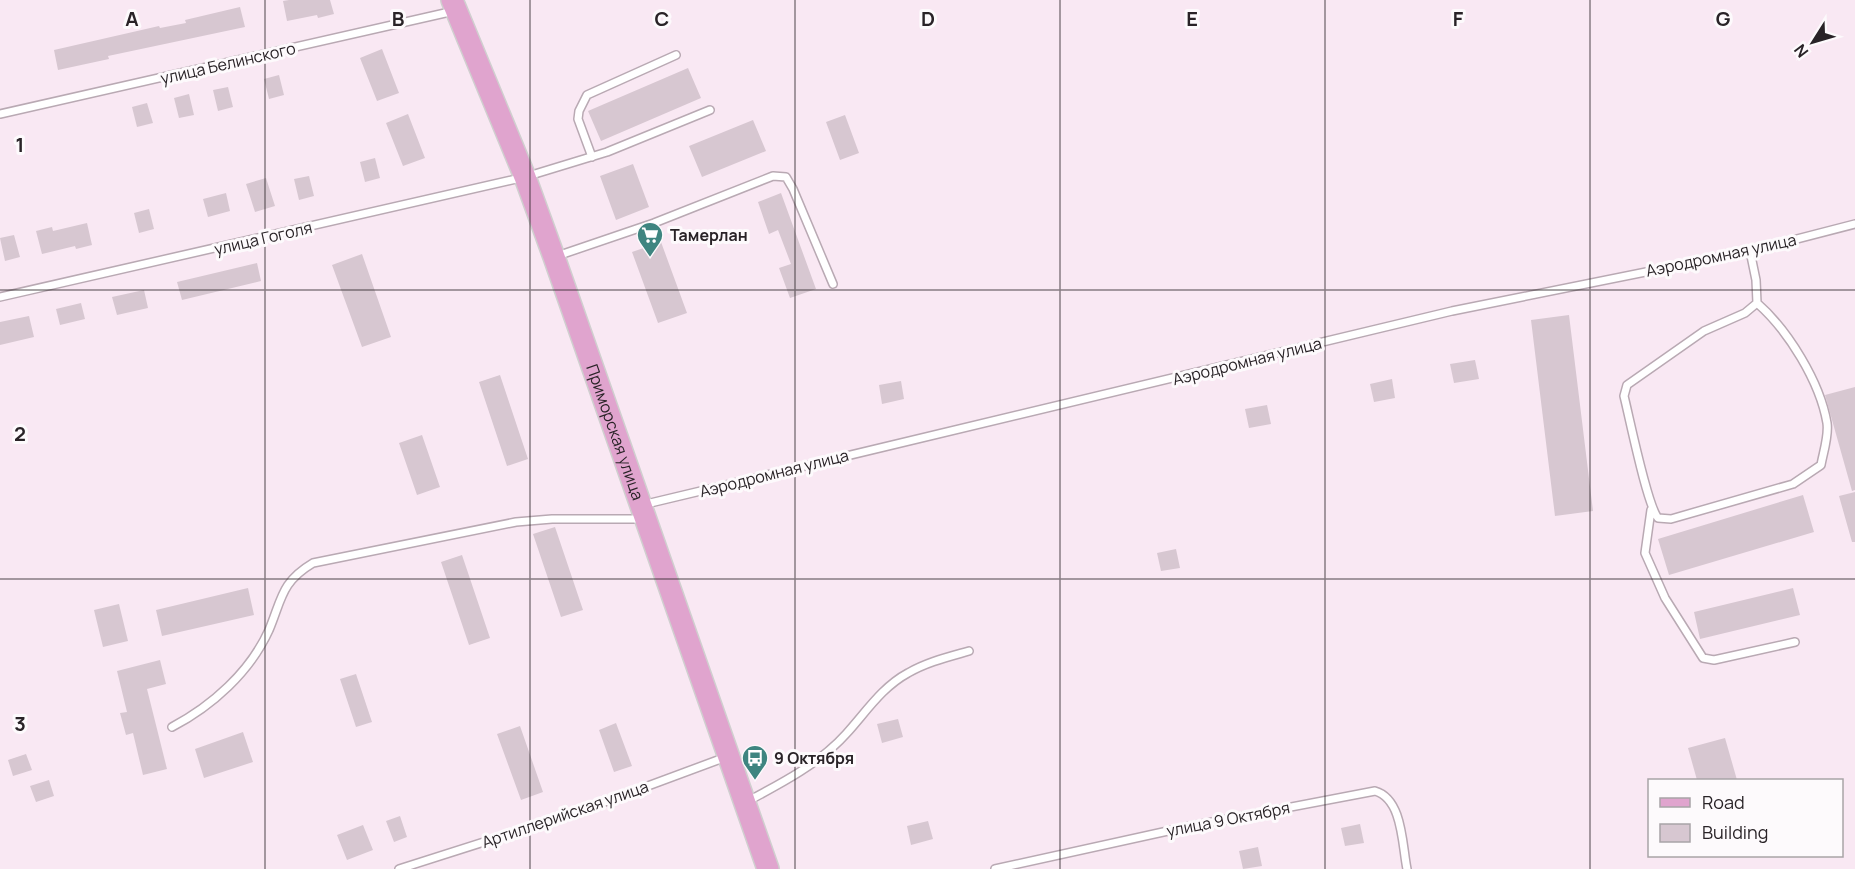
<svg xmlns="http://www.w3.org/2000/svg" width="1855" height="869" font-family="Manrope,sans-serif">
<rect width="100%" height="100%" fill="#f9e8f3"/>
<path fill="#d7c7d1" d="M289,0H330L334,14L318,18L317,15L287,21L283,1Z
M240,7L245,27L108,56L109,59L58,70L54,50L159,26L160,28L186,23L185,20Z
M382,49L399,93L377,101L360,58Z
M688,68L701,98L601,141L588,111Z
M279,75L284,95L269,99L264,79Z
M228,87L233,107L218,111L213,90Z
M189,94L194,115L179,118L174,98Z
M147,103L153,123L137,127L132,107Z
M408,114L425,158L403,166L386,123Z
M845,115L859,153L840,160L826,122Z
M753,120L766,151L702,177L689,146Z
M375,158L380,178L365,182L360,162Z
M633,164L649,207L616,220L600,176Z
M309,176L314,196L299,200L294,179Z
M266,178L275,206L255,212L246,184Z
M226,193L230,211L208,217L203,199Z
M781,193L816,289L790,298L779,268L791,264L778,230L769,234L758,202Z
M149,209L154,229L139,233L134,213Z
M87,223L92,245L76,249L75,246L42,254L36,231L52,227L53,231Z
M14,235L20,257L5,261L0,238Z
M661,242L687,313L658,323L632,252Z
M362,254L391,337L362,347L332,265Z
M257,263L261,281L182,300L177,282Z
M144,290L148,308L117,315L112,297Z
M81,303L85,319L60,325L56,309Z
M1569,315L1593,511L1555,516L1531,320Z
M29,316L34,337L0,345V322Z
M1475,360L1479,379L1454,383L1450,364Z
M500,375L528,459L507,466L479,382Z
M1392,379L1395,398L1374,402L1370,384Z
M901,381L904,399L882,404L879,385Z
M1855,387V490L1852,491L1825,395Z
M1267,405L1271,424L1249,428L1245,409Z
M422,435L440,487L417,495L399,443Z
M1855,492V542H1852L1839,496Z
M1803,495L1814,532L1669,575L1658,539Z
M555,527L583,610L561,617L533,534Z
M1176,549L1180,568L1161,571L1157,553Z
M462,555L490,638L469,645L441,562Z
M248,588L254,615L162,636L156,610Z
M1793,588L1800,615L1700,639L1694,612Z
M119,604L128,641L103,647L94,610Z
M160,660L166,684L147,689L167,769L143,775L133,733L126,735L120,713L127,712L117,671Z
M356,674L372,722L356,727L340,679Z
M898,719L903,737L882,743L877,724Z
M616,723L632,766L614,772L599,730Z
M520,726L543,792L521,800L497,734Z
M243,732L253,762L204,778L195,749Z
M1725,738L1737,780H1697L1688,748Z
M26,754L32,770L13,776L8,760Z
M49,780L54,796L36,802L30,786Z
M400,816L407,837L394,842L386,821Z
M928,821L933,839L911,845L907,826Z
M1360,824L1364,843L1345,846L1341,828Z
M363,825L373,850L347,860L337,835Z
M1258,847L1262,866L1243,869L1239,851Z"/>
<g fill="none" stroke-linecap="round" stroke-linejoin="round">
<g stroke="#b9a9b3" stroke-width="10">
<path id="service" d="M0,114L454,11
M592,157L578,119L579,111L587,95L676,55
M1750,251L1756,280L1757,303L1745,313L1704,331L1627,385L1624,396C1630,420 1647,505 1658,518L1671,519L1793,484L1821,465C1823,453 1829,436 1827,423C1820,382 1788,330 1757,303
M557,256L654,223L773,176L786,177L793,189L833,284
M0,297L525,177L607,152L710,110
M642,505L1452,311L1750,251L1855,224
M1651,510L1645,553L1665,598L1703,658L1714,660L1795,642
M172,727C212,706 250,672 269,630C282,599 281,582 313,563L516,522L552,519H643
M748,801C782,783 820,763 846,734C866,712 882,687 908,673C927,662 948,657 969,651
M399,869L575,813L726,757
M995,869L1186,827L1375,791C1403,799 1402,845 1407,869"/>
</g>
<g stroke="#d0cfcf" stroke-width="24">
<g id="primary">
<path id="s1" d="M452,0L525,177L554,257L768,869"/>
</g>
</g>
<use href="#service" stroke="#fff" stroke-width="7"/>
<use href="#primary" stroke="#e0a4ce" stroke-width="21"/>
</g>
<path fill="none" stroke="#292327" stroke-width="1.5" stroke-opacity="0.55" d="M265,0V869M530,0V869M795,0V869M1060,0V869M1325,0V869M1590,0V869M0,290H1855M0,579H1855"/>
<defs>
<g id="supermarket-pin" transform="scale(1.35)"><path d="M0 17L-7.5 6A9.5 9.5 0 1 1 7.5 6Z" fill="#3e8580" stroke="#fdfafc"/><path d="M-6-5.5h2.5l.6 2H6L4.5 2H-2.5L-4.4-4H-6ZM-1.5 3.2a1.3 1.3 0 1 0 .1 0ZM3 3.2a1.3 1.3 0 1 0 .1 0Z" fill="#fff"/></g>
<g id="bus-pin" transform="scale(1.35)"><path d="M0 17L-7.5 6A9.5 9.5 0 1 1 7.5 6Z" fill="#3e8580" stroke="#fdfafc"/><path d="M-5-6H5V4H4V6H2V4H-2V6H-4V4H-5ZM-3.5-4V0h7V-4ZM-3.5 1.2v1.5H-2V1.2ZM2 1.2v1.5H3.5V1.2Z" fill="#fff"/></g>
</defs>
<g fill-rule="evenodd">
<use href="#supermarket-pin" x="650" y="235"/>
<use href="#bus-pin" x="755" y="758"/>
</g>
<g text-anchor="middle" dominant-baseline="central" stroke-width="6" stroke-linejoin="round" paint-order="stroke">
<g font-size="16" fill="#292327" stroke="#fdfafc">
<text transform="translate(228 63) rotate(-13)">улица Белинского</text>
<text transform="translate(263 238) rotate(-13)">улица Гоголя</text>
<text transform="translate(1721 255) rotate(-12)">Аэродромная улица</text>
<text transform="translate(1247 361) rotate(-14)">Аэродромная улица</text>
<text stroke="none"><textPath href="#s1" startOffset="462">Приморская улица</textPath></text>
<text transform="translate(774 473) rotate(-14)">Аэродромная улица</text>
<text transform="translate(565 814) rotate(-19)">Артиллерийская улица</text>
<text transform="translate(1228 819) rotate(-11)">улица 9 Октября</text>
</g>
<g font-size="16" font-weight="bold" fill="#292327" stroke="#fdfafc" text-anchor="start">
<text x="670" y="235">Тамерлан</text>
<text x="774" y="758">9 Октября</text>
</g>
</g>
<g font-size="20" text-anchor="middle" font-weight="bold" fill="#292327" stroke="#fdfafc" stroke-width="6" stroke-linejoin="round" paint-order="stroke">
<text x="132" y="26">A</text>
<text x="398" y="26">B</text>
<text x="662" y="26">C</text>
<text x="928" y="26">D</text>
<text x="1192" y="26">E</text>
<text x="1458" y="26">F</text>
<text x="1723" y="26">G</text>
<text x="20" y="152">1</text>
<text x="20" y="441">2</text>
<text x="20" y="731">3</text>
</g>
<rect x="1648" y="779" width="195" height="78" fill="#fdfafc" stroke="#a8a4a7" stroke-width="1.5"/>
<rect x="1660" y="798" width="30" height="9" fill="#e0a4ce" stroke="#a8a4a7" stroke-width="1.5"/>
<text x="1702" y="809" font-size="18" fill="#292327">Road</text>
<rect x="1660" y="824" width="30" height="18" fill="#d7c7d1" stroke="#a8a4a7" stroke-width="1.5"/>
<text x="1702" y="839" font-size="18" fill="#292327">Building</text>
<g transform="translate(1813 42) rotate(233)" stroke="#fdfafc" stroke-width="4.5" paint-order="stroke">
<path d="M0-4.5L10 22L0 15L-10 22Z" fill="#292327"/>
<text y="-9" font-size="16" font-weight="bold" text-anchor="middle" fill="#292327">N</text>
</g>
</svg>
